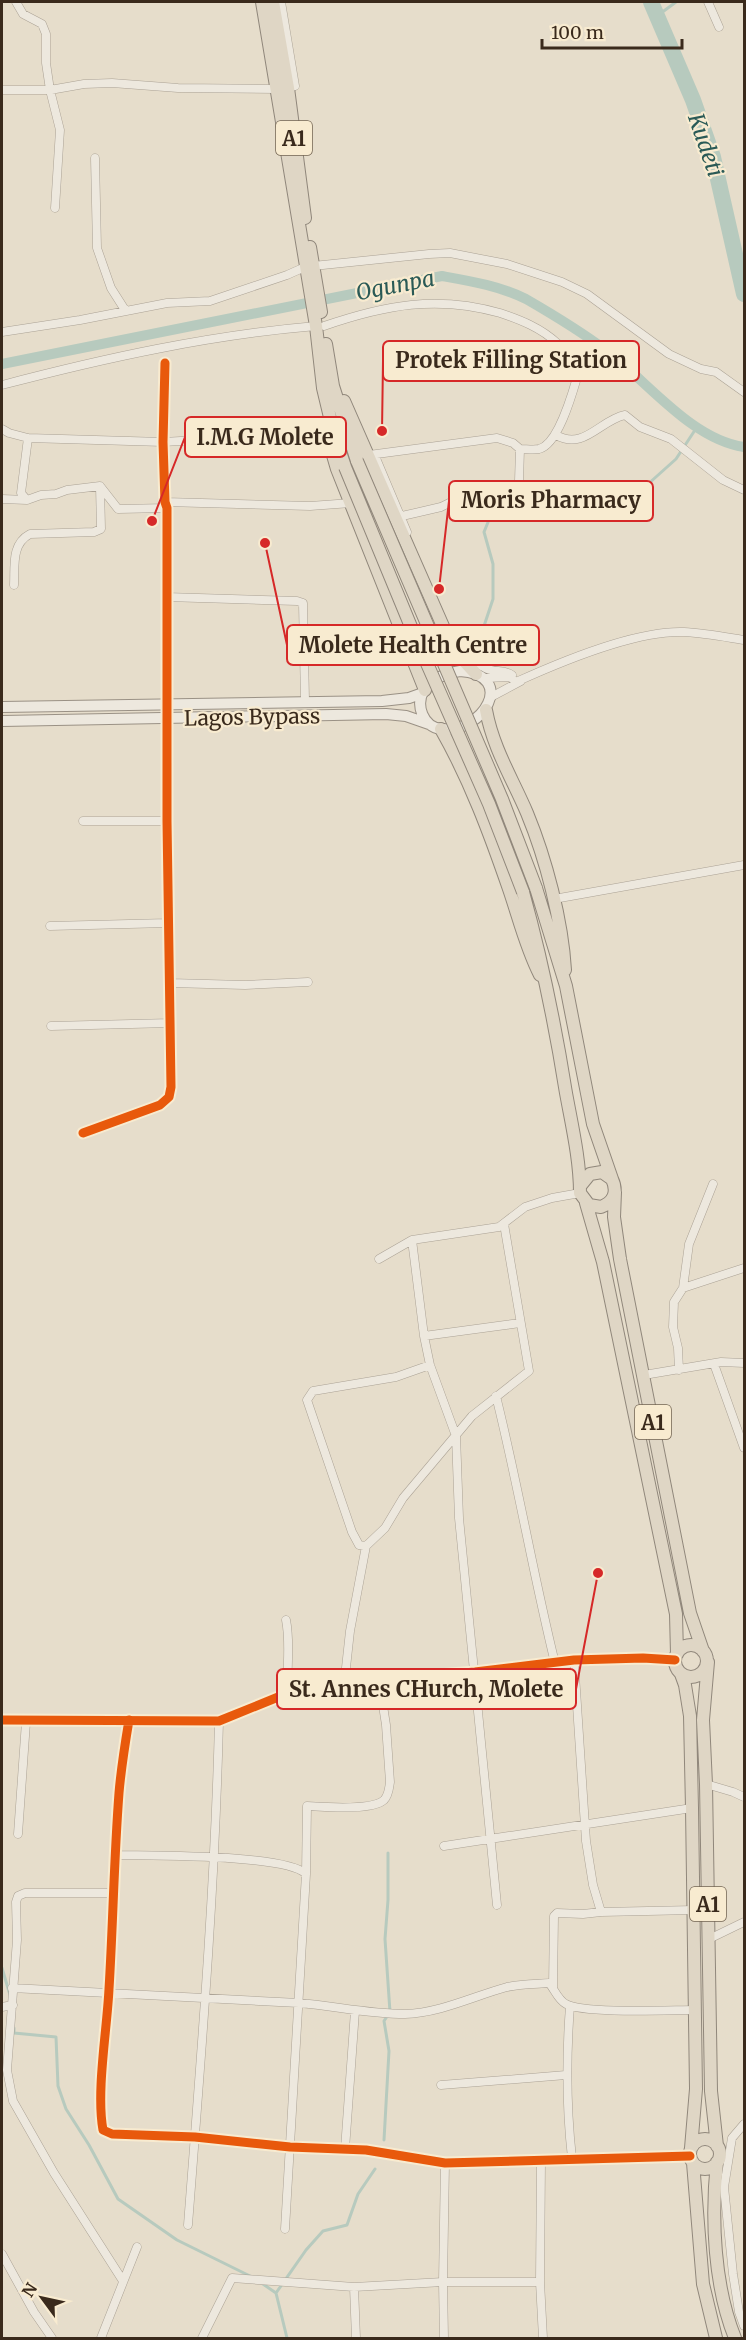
<svg xmlns="http://www.w3.org/2000/svg" width="746" height="2340" font-family="Merriweather,serif">
<rect width="100%" height="100%" fill="#e6ddcb"/>
<g fill="none" stroke-linecap="round" stroke-linejoin="round">
<path stroke="#b7cabe" stroke-width="3" d="M657,16L676,2
M481,635L493,599V564L484,532L493,510L540,507L588,511L628,502L676,459L697,427
M2,1968L10,1995
M14,2028V2033L56,2037L58,2086L66,2109L89,2145L118,2199L177,2240L252,2277
M384,2140L389,2051L384,2021L390,2012L385,1939L388,1900V1853
M260,2282L276,2293L287,2338
M276,2293L306,2250L323,2231L347,2225L358,2194L375,2169"/>
<path stroke="#b7cabe" stroke-width="10" d="M2,364L442,276C470,281 500,286 526,299C552,314 583,333 607,351C648,382 691,439 744,447"/>
<path stroke="#b7cabe" stroke-width="16" d="M651,2L693,100L713,157L744,294"/>
<g stroke="#aba295" stroke-width="9">
<path id="minor" d="M16,2L23,14L42,24L46,34V63L50,90L60,130L55,208
M708,2L719,27
M2,90H50L84,84L112,83L178,88L277,89L295,86L281,2
M95,158L97,248L111,288L125,310
M313,266L429,254L450,253L507,264L562,282L587,294L669,354L701,369L716,372L744,392
M324,326C385,305 437,295 500,313C521,320 541,328 557,343C566,352 572,363 578,374C573,391 559,444 539,449C534,450 526,449 520,449
M2,332L80,320L167,303L210,301L287,275L305,267
M2,385C105,358 210,335 316,326
M2,429L9,433L28,438L163,442L325,433
M556,435C584,451 600,420 625,415L640,427L671,439L723,480L744,490
M369,455L497,438L513,443L520,449L519,481L512,489L453,501L441,507L402,516
M375,456L407,532
M2,499L27,500L21,493L28,438
M27,500L41,495L56,494L67,490L100,486L118,509L167,508
M165,502L310,506L351,503
M14,585C15,566 11,544 30,534L94,532L101,529L100,486
M166,597L297,601L303,603L305,701
M450,630C458,644 470,661 485,668C494,673 504,669 512,675
M485,678L510,677L516,682C560,662 636,630 684,632C704,633 725,637 744,640
M491,697L521,681
M83,821H167
M554,899L744,865
M50,926L168,923
M170,983L245,985L308,982
M51,1026L171,1023
M83,1133L160,1105L169,1097L171,1087L167,821V508L165,502L163,442L165,363
M412,1240L424,1336L430,1365L456,1436L459,1518L497,1905
M379,1259L412,1240L499,1227L525,1207L552,1198L580,1193
M683,1288L744,1268
M424,1336L520,1323
M714,1364L744,1448
M679,1370L678,1348L673,1327L674,1302L683,1288L689,1244L713,1184
M644,1375L721,1362L744,1363
M496,1396C518,1484 533,1574 555,1663
M366,1546L359,1545L352,1532L307,1400L313,1391L396,1377L430,1365
M286,1620C291,1645 286,1669 288,1693
M574,1660L586,1841L593,1885L601,1912L694,1910
M344,1686L350,1631L366,1546L385,1528L403,1498L472,1416L529,1371L504,1224
M2,1720L219,1721L288,1693L379,1680L475,1672L574,1660L643,1658L675,1660
M129,1720C125,1744 121,1769 119,1793C114,1858 113,1924 109,1989C107,2030 96,2092 103,2130L112,2134L195,2137L290,2147L366,2150L445,2163L690,2156
M706,1784L733,1792L744,1797
M18,1834L26,1722
M444,1846L692,1808
M115,1855C150,1856 286,1854 306,1874L285,2229
M306,1874L307,1806C324,1807 372,1811 384,1800C389,1795 389,1788 390,1782L386,1725L379,1680
M115,1893H25L18,1896L16,1902L17,1940L7,2070L13,2101L54,2173L123,2281
M709,1939L744,1922
M553,1987L554,1916L557,1913L583,1914L601,1912
M12,1988L299,2003C335,2006 369,2014 405,2014C440,2013 474,1996 507,1987C520,1984 535,1984 549,1983C555,1990 558,2000 566,2004C585,2014 670,2010 695,2010
M570,2006C566,2059 566,2105 572,2158
M2,2007L13,2005
M441,2085L566,2075
M744,2124L732,2138L724,2187L733,2274L739,2312L744,2326
M345,2149L355,2011
M541,2160L540,2282L543,2338
M188,2225C201,2057 215,1889 219,1721
M2,2254L34,2312L52,2338
M354,2287L356,2338
M101,2338L137,2247
M202,2338L232,2278L354,2287L443,2282H540
M444,2338L443,2282L445,2163"/>
</g>
<g stroke="#9a9185" stroke-width="12">
<path id="secondary" d="M460,671C518,675 483,734 441,729C423,727 415,705 424,690C433,678 446,673 460,671Z
M2,707L382,701L409,698L423,693
M2,721L386,714L406,716L429,724"/>
</g>
<g stroke="#90877b" stroke-width="14">
<path id="trunk" d="M262,2L316,326L323,388L334,434L345,467
M273,2L288,88L305,218
M310,247L321,312
M326,344L333,386L357,461
M344,401L453,649L476,674
M324,424L337,469L425,690
M486,710C493,748 512,778 527,813C546,859 562,920 565,970
M441,729C470,780 490,834 509,889C519,918 526,948 540,975
M536,888L566,986L593,1124L612,1179
M523,892C542,960 555,1024 566,1093C572,1126 580,1160 580,1193L589,1205L601,1207C614,1202 618,1192 612,1179L602,1172L590,1174L581,1185
M615,1192L614,1217L620,1259L690,1613L703,1651
M586,1203L603,1262L676,1614L677,1654
M675 1661a16 16 0 1 1 32 0a16 16 0 1 1-32 0Z
M708,1662L703,1720L706,1784L711,2091L717,2146
M681,1674L685,1685L690,1716L692,1808L696,2089L691,2148
M690 2154a15 15 0 1 1 30 0a15 15 0 1 1-30 0Z
M717,2162C711,2218 714,2286 735,2338
M693,2163L703,2284L716,2338"/>
</g>
<use href="#minor" stroke="#ede8de" stroke-width="8"/>
<use href="#secondary" stroke="#ede8de" stroke-width="10"/>
<use href="#trunk" stroke="#dfd6c5" stroke-width="12"/>
<g stroke="#90877b" stroke-width="14" stroke-linecap="butt">
<path id="trunk-bridge" d="M357,461L502,799L536,888
M345,467L414,634L489,804L523,892"/>
</g>
<use href="#trunk-bridge" stroke="#dfd6c5" stroke-width="12"/>
<g stroke="#f8ebd0" stroke-width="13">
<path id="cycleway" d="M83,1133L160,1105L169,1097L171,1087L167,821V508L165,502L163,442L165,363
M2,1720L219,1721L288,1693L379,1680L475,1672L574,1660L643,1658L675,1660
M129,1720C125,1744 121,1769 119,1793C114,1858 113,1924 109,1989C107,2030 96,2092 103,2130L112,2134L195,2137L290,2147L366,2150L445,2163L690,2156"/>
</g>
<use href="#cycleway" stroke="#e8590c" stroke-width="9"/>
</g>
<g text-anchor="middle" dominant-baseline="central" stroke-width="4.5" stroke-linejoin="round" paint-order="stroke">
<g fill="#f8ebd0" stroke="#736452" stroke-width="1.5">
<rect x="276" y="121" width="36" height="34" rx="4.5"/>
<rect x="635" y="1405" width="36" height="34" rx="4.5"/>
<rect x="690" y="1887" width="36" height="34" rx="4.5"/>
</g>
<g font-size="20" font-weight="bold" fill="#3a2a1c">
<text x="294" y="138">A1</text>
<text x="653" y="1422">A1</text>
<text x="708" y="1904">A1</text>
</g>
<g font-size="21" fill="#3a2a1c" stroke="#f8ebd0">
<text transform="translate(252 717) rotate(-1)">Lagos Bypass</text>
</g>
<g font-size="22" font-style="italic" fill="#2a5a56" stroke="#f8ebd0">
<text transform="translate(706 145) rotate(71)">Kudeti</text>
<text transform="translate(395 285) rotate(-11)">Ogunpa</text>
</g>
</g>
<path fill="none" stroke="#d62828" stroke-width="2" d="M382 431L383 361M152 521L185 437M439 589L449 501M265 543L287 645M598 1573L576 1689"/>
<g fill="#d62828" stroke="#f8ebd0" stroke-width="2">
<circle cx="382" cy="431" r="6"/>
<circle cx="152" cy="521" r="6"/>
<circle cx="439" cy="589" r="6"/>
<circle cx="265" cy="543" r="6"/>
<circle cx="598" cy="1573" r="6"/>
</g>
<g fill="#f8ebd0" stroke="#d62828" stroke-width="2">
<rect x="383" y="341" width="256" height="40" rx="6"/>
<rect x="185" y="417" width="161" height="40" rx="6"/>
<rect x="449" y="481" width="204" height="40" rx="6"/>
<rect x="287" y="625" width="252" height="40" rx="6"/>
<rect x="277" y="1669" width="299" height="40" rx="6"/>
</g>
<g font-size="22" text-anchor="middle" font-weight="bold" fill="#3a2a1c">
<text x="511" y="368">Protek Filling Station</text>
<text x="265" y="445">I.M.G Molete</text>
<text x="551" y="508">Moris Pharmacy</text>
<text x="413" y="653">Molete Health Centre</text>
<text x="426" y="1697">St. Annes CHurch, Molete</text>
</g>
<rect width="746" height="2340" fill="none" stroke="#3a2a1c" stroke-width="6"/>
<g transform="translate(42 2298) rotate(303)" stroke="#f8ebd0" stroke-width="4.5" paint-order="stroke">
<path d="M0-4.5L10 22L0 15L-10 22Z" fill="#3a2a1c"/>
<text y="-9" font-size="16" font-weight="bold" text-anchor="middle" fill="#3a2a1c">N</text>
</g>
<path d="M542 39v9h140v-9" fill="none" stroke="#3a2a1c" stroke-width="3"/>
<text x="551" y="39" font-size="18" fill="#3a2a1c" stroke="#f8ebd0" stroke-width="4.5" paint-order="stroke">100 m</text>
</svg>
